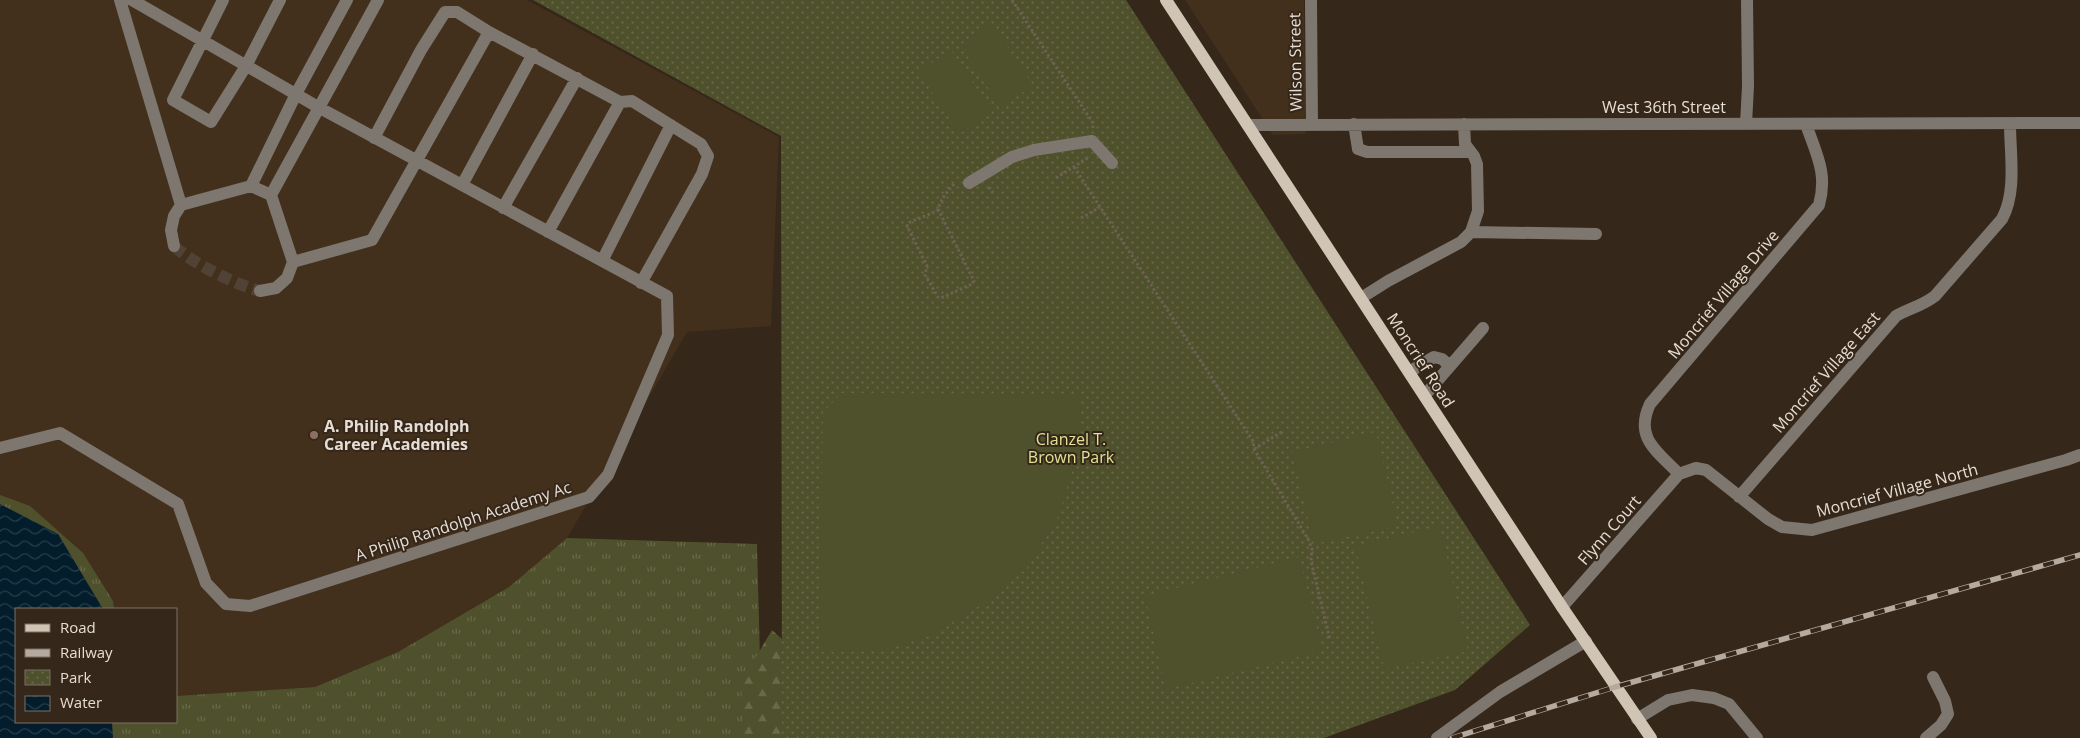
<svg xmlns="http://www.w3.org/2000/svg" width="2080" height="738" font-family="'Open Sans',sans-serif">
<defs>
<pattern id="grass-tufts" width="24" height="20" patternUnits="userSpaceOnUse" patternTransform="scale(1.25)"><rect width="24" height="20" fill="#4f512c"/><path d="M3 7l-1-3M5 7V3M7 7l1-3M15 17l-1-3M17 17v-4M19 17l1-3" fill="none" stroke="#686a4a"/></pattern>
<pattern id="forest-firs" width="22" height="20" patternUnits="userSpaceOnUse" patternTransform="scale(1.25)"><rect width="22" height="20" fill="#4f512c"/><path d="M5 1l3.5 6h-7zM16 11l3.5 6h-7z" fill="#686a4a"/></pattern>
<pattern id="park-dots" width="8" height="8" patternUnits="userSpaceOnUse" patternTransform="scale(1.25)"><rect width="8" height="8" fill="#4f512c"/><path d="M2 2h.1M6 6h.1" fill="none" stroke="#686a4a" stroke-width="1.8" stroke-linecap="round"/></pattern>
<pattern id="water-waves" width="16" height="10" patternUnits="userSpaceOnUse" patternTransform="scale(1.25)"><rect width="16" height="10" fill="#031d2c"/><path d="M0 5q4-4 8 0t8 0" fill="none" stroke="#283d4a"/></pattern>
</defs>
<rect width="100%" height="100%" fill="#352719"/>
<path fill="#42301c" d="M0,0H527L779,137L771,326L687,332L567,538L509,587L398,652L315,687L176,696V609H16V722L0,738Z
M1185,0H1304L1306,134L1273,135Z"/>
<path fill="url(#grass-tufts)" d="M0,495L30,506L83,553L113,601L114,609H16V722H176V696L315,687L398,652L509,587L567,538L757,544L762,738H0Z"/>
<path fill="url(#forest-firs)" d="M772,630L804,659L873,738H744L741,682Z"/>
<path fill="url(#park-dots)" d="M533,0H1126L1530,625L1455,690L1324,738H782L781,136Z"/>
<path fill="#4f512c" d="M992,23L1033,86L1000,106L960,45Z
M951,50L992,112L959,134L919,72Z
M842,393L1081,394L1079,447L1059,515L1027,568L986,602L929,636L880,651L819,652L823,412Z
M1376,432L1398,526L1314,544L1292,452Z
M1440,526L1468,651L1384,669L1355,546Z
M1299,557L1322,651L1166,689L1145,596Z"/>
<path fill="url(#water-waves)" d="M0,504L58,534L103,609H16V722H112L113,738H0Z"/>
<g fill="none" stroke-linecap="round" stroke-linejoin="round">
<path stroke="#504235" stroke-width="12" stroke-dasharray="12 6" stroke-linecap="butt" d="M174,246C192,263 236,285 260,291"/>
<path stroke="#6d6154" stroke-width="3" stroke-dasharray="2.5 2.5" stroke-linecap="butt" d="M1012,0L1093,123V128
M1074,167L1253,441L1254,449L1308,539L1312,548L1311,561L1330,640
M1056,178L1089,157
M989,187L993,193
M938,209L974,281L972,284L941,298L938,297L925,275L927,266L907,226L908,223L937,211C941,200 947,191 955,183
M1081,218L1100,207
M1254,449L1283,431"/>
<path stroke="#7d776f" stroke-width="12" d="M120,0L181,205
M223,0L173,100L211,122L246,66L280,0
M1311,0L1312,124
M1354,124L1358,149L1367,152H1470
M1746,124L1748,86L1747,0
M1248,125L2080,123
M374,138L421,50L445,12H457L489,32L620,102
M969,183L1012,157L1034,150L1092,141L1112,163
M462,185L533,54
M251,186L296,94L347,0
M503,208L577,78
M548,232L620,102L632,101L701,144L708,156L702,174L641,283
M1471,232L1596,234
M174,246L171,230L174,216L181,205L251,186L271,195
M602,261L671,125
M293,262L372,240L489,32
M260,291L276,288L287,278L293,262L271,195L378,0
M1361,298L1388,281L1461,242L1471,232L1478,211L1477,164L1474,156L1465,144L1464,124
M1409,372L1434,357L1442,359L1450,366
M1425,395L1483,328
M0,448L60,433L178,504L206,583L226,604L250,606L589,497L608,475L668,335L667,296L318,107L132,0
M1679,474C1657,451 1634,438 1650,404L1819,205C1828,173 1816,154 1806,124
M1739,497L1896,316C1910,308 1922,306 1935,296L2002,219C2017,192 2010,154 2010,124
M1562,607L1679,474L1696,468L1706,470L1768,519L1782,527L1812,530L2066,460L2080,455
M1637,719L1668,700L1692,695L1714,698L1729,704L1757,738
M1437,738L1500,692L1586,641
M1926,738L1941,725L1948,714L1945,701L1933,677"/>
<path stroke="#d0c4b4" stroke-width="12" d="M1166,0L1562,607L1651,738"/>
<g stroke="#b5aaa0" stroke-width="5.5">
<path id="rail" d="M1452,738L1615,687L2080,555"/>
</g>
<use href="#rail" stroke="#352719" stroke-width="4" stroke-dasharray="11" stroke-linecap="butt"/>
</g>
<circle fill="#8d6e63" stroke="#352719" stroke-width="2" cx="314" cy="435" r="5"/>
<g text-anchor="middle" dominant-baseline="central" stroke-width="4" stroke-linejoin="round" paint-order="stroke">
<g font-size="16" fill="#e6ddd4" stroke="#352719">
<text transform="translate(1295 62) rotate(-91)">Wilson Street</text>
<text x="1664" y="107">West 36th Street</text>
<text transform="translate(1723 294) rotate(-50)">Moncrief Village Drive</text>
<text transform="translate(1421 360) rotate(57)">Moncrief Road</text>
<text transform="translate(1826 372) rotate(-49)">Moncrief Village East</text>
<text transform="translate(1897 490) rotate(-15)">Moncrief Village North</text>
<text transform="translate(463 521) rotate(-18)">A Philip Randolph Academy Ac</text>
<text transform="translate(1609 530) rotate(-49)">Flynn Court</text>
</g>
<g font-size="16" font-weight="bold" fill="#e6ddd4" stroke="#352719" text-anchor="start">
<text x="324" y="426">A. Philip Randolph<tspan x="324" dy="18">Career Academies</tspan></text>
</g>
<g font-size="16" fill="#dfe393" stroke="#352719">
<text x="1071" y="439">Clanzel T.<tspan x="1071" dy="18">Brown Park</tspan></text>
</g>
</g>
<rect x="15" y="608" width="162" height="115" fill="#352719" stroke="#7c7064"/>
<rect x="25" y="624" width="25" height="8" fill="#d0c4b4" stroke="#7c7064"/>
<text x="60" y="633" font-size="15" fill="#e6ddd4">Road</text>
<rect x="25" y="649" width="25" height="8" fill="#b5aaa0" stroke="#7c7064"/>
<text x="60" y="658" font-size="15" fill="#e6ddd4">Railway</text>
<rect x="25" y="670" width="25" height="15" fill="url(#park-dots)" stroke="#7c7064"/>
<text x="60" y="683" font-size="15" fill="#e6ddd4">Park</text>
<rect x="25" y="696" width="25" height="15" fill="url(#water-waves)" stroke="#7c7064"/>
<text x="60" y="708" font-size="15" fill="#e6ddd4">Water</text>
</svg>
